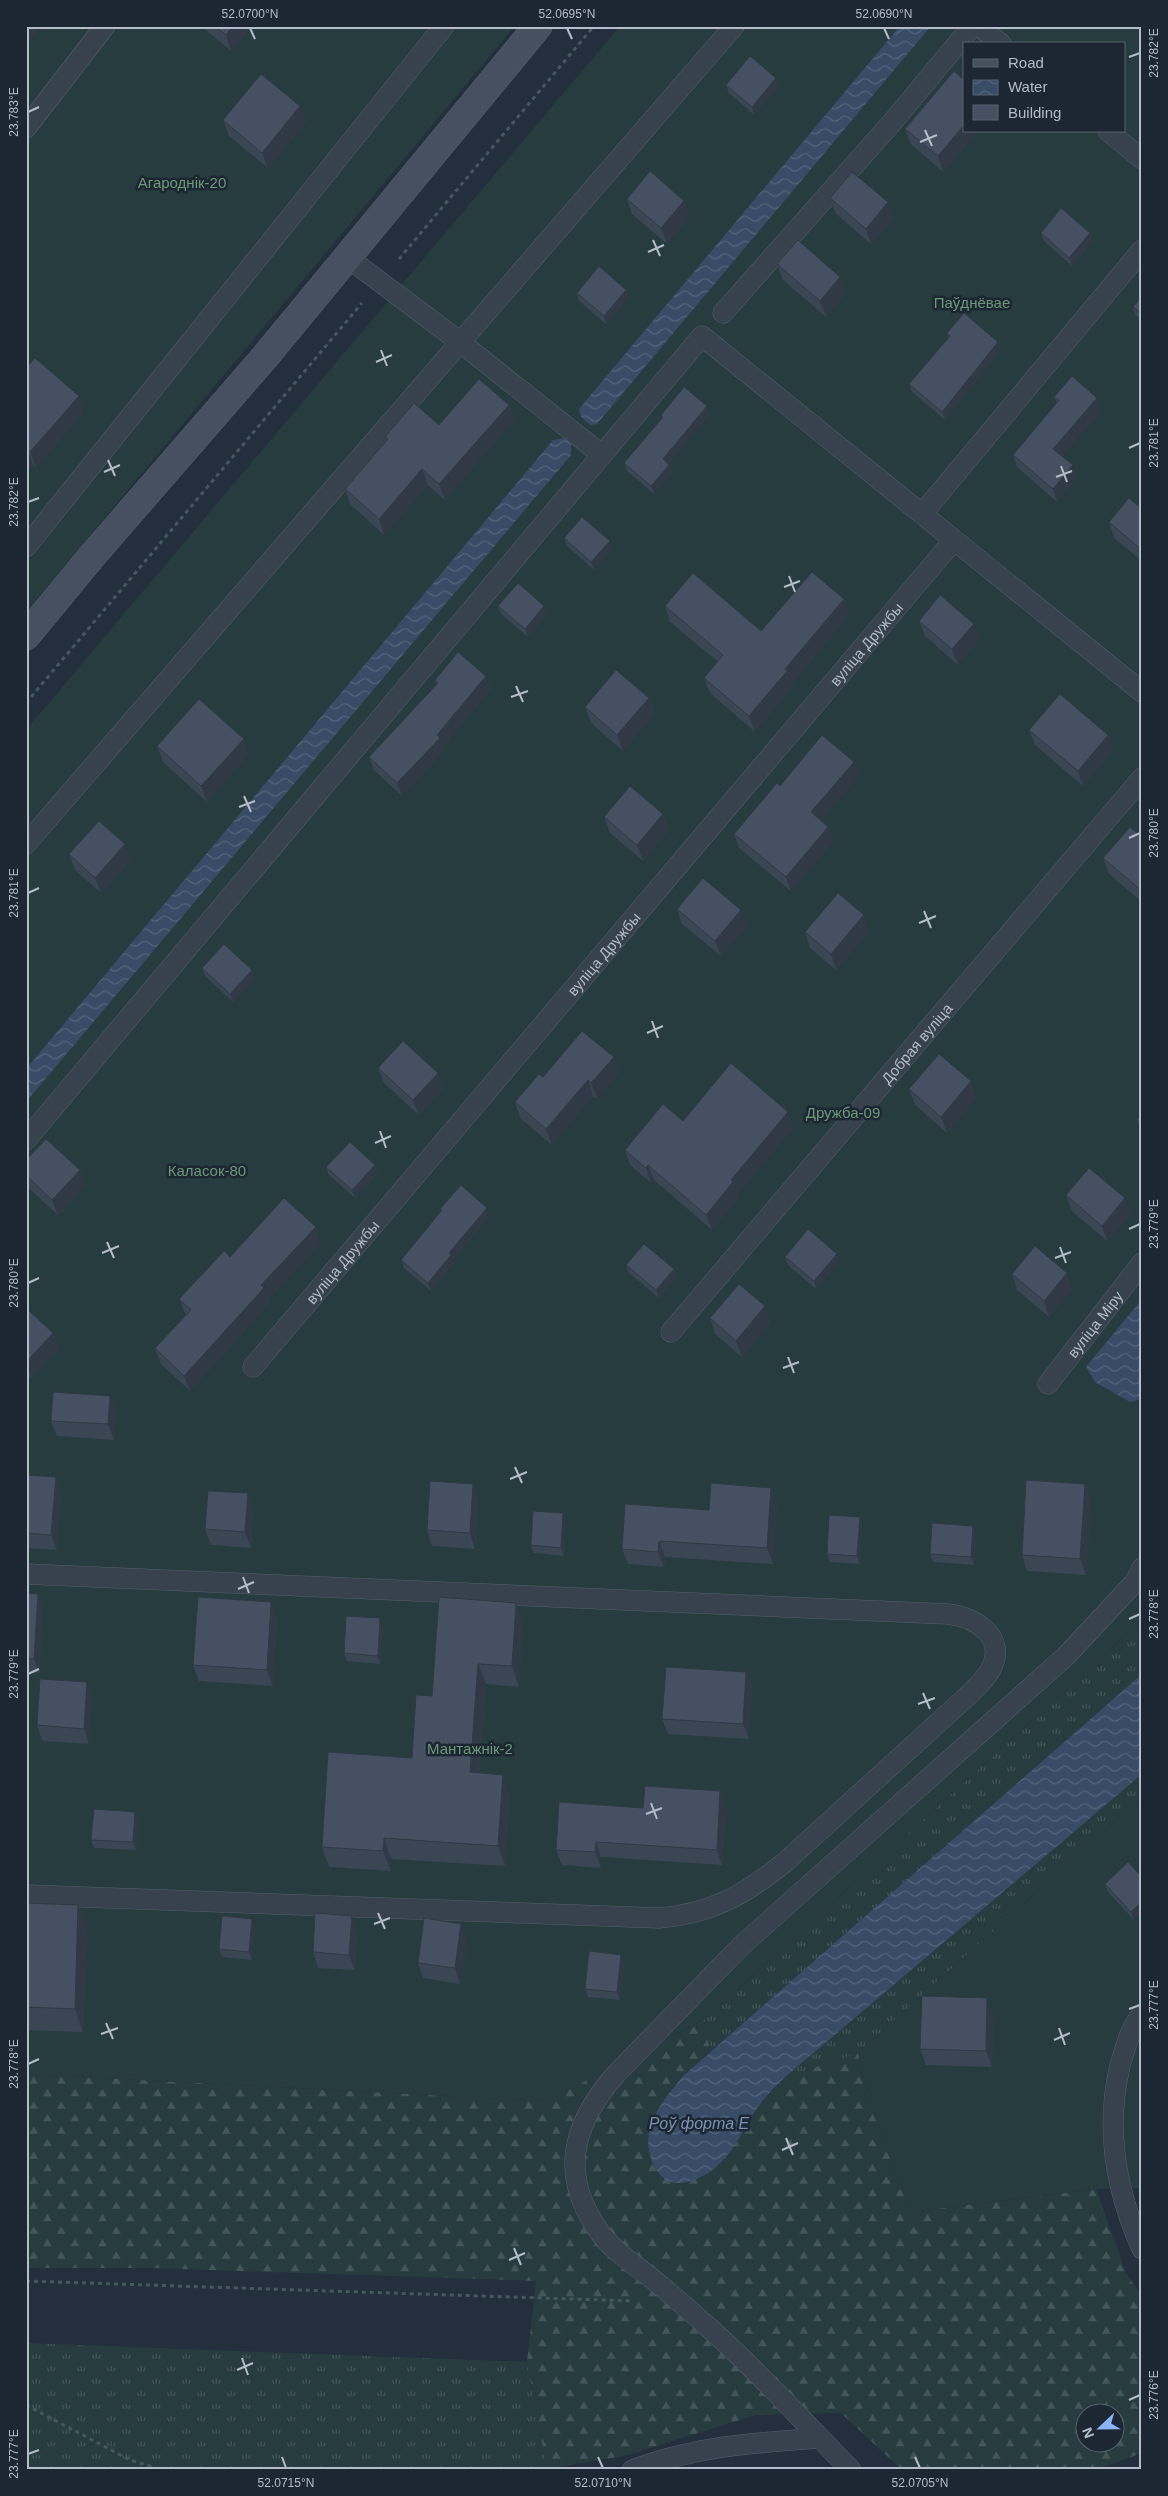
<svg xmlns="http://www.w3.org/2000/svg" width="1168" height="2496" font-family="Arial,sans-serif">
<defs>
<pattern id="grass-tufts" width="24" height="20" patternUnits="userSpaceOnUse" patternTransform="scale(1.25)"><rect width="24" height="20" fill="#263c3f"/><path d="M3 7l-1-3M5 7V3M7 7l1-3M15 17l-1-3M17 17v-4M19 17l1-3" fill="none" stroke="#435659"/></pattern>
<pattern id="forest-firs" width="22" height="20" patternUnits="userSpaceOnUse" patternTransform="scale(1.25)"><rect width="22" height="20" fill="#263c3f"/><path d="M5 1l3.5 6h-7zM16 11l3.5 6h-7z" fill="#435659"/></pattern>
<pattern id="water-waves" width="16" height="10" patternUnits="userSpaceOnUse" patternTransform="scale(1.25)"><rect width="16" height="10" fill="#394c67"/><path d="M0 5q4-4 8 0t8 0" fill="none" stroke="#53647b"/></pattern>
</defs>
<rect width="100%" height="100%" fill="#242f3e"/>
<path fill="url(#grass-tufts)" d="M1142,1620V1797L858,2053L784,2078L709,2052L705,2019Z
M26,2343L527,2362L547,2469L26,2470Z"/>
<path fill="url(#forest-firs)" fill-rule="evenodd" d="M705,2019L709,2052L683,2076L722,2163L761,2103L784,2078L858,2053L874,2115L910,2212L1096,2189L1126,2273L1142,2296V2453L1095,2470H902L841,2413L756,2415L628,2455L547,2469L527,2362L536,2281L152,2268H26V2074L546,2101ZM1086,2414H1116V2444H1086Z"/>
<path fill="#263c3f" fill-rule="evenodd" d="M26,26H515L26,612Z
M620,26H1142V1620L705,2019L546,2101L26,2074V730ZM964,44H1124V131H964Z
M1142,1797V2188L1096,2189L910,2212L874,2115L858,2053Z"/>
<path fill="url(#water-waves)" d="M900,26H931L597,424L590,425L581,417L579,409Z
M565,438L571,444V455L26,1102V1069L553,440Z
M1142,1299V1399L1130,1402L1095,1382L1086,1367Z
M1142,1674V1774L784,2078C776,2086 768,2094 761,2103C743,2126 734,2157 708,2173C700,2178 686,2184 676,2183C653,2181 644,2146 650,2127C657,2107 670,2092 683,2076Z"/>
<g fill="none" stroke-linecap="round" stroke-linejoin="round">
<g stroke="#565f6c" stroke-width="21">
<g id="lane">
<path d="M979,26L1001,44"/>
<path d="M26,128L105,26"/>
<path d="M1108,131L1142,159"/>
<path d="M347,257L460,342L602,455"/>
<path d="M723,313L895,119L972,26"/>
<path d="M922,514L1142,250"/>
<path d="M26,547L444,26"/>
<path d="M26,844L734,26"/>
<path d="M26,1140L702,336L1142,692"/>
<path id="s1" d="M671,1332L1142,778"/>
<path id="s2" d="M253,1367L954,540"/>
<path id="s3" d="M1048,1384L1142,1263"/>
<path d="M26,1574L948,1614C976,1617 1007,1637 991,1669C987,1677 979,1684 973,1691L784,1863C744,1895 711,1914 659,1918L26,1895"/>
<path d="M1142,2014C1130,2029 1125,2048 1120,2066C1105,2129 1116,2191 1142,2249"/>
<path d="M820,2438C783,2400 747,2361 707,2326C688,2309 669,2292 650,2277C633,2264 614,2251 601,2234C558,2176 572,2124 616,2074L741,1946L1066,1656L1135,1582L1142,1568"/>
<path d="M632,2470C696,2446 753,2443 820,2438L851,2470"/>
</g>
</g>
<g stroke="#565f6c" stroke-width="29">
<path id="secondary" d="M26,636L92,556L264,358L538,26"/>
</g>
<path stroke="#44595c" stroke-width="3" stroke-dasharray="4 4" stroke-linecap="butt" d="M399,259L594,26
M26,703L362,303
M26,2281L633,2301
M26,2405L130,2460L162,2470"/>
<use href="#lane" stroke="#38414e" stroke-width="20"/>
<use href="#secondary" stroke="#465061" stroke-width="28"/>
</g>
<path fill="#3b4654" d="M201,26H252L231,51Z
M726,85L779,86L754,115L729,93Z
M300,106L306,122L268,168L229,136L223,120Z
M905,129L964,131H978L943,172L911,144Z
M830,198L894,218L871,244L836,214Z
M627,199L690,217L667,244L632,214Z
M1041,233H1090L1093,241L1072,266L1044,241Z
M777,264L846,293L826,317L783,280Z
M626,290L629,298L606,324L579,301L577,293Z
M1142,296V320L1135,315L1133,307Z
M947,333L998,342L1001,350L945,420L912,392L909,384L948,338Z
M26,368L79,396L84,412L36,468L33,465L26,474Z
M1054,397L1101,411L1062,457L1077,478L1057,502L1017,467L1013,455L1057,403Z
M509,405L514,420L445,500L428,485L384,535L350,504L345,489L387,441L385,437L439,425Z
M710,414L668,464L672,473L654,494L627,471L624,463L662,419L661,415Z
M1142,509V561L1114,538L1109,522Z
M564,538L613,548L594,570L567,546Z
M844,599L849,615L792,684L793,687L755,732L710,693L704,678L718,662L670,622L665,606L761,631Z
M498,606L547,614L528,637L501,614Z
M919,621L980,639L958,665L925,636Z
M486,676L491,689L443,747L444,751L402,796L374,770L369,757L436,685L435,680Z
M649,698L655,713L623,751L591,723L585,707Z
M1029,730L1108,735L1113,751L1083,786L1035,745Z
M157,746L249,754L207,802L163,762Z
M854,762L859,776L821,820L828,827L834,841L791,891L739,848L734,834L780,786Z
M663,814L669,830L643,861L610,833L604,817Z
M1142,837V902L1109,874L1103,858Z
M125,844L131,860L101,893L75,870L69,854Z
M677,909L741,910L747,926L721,956L682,924Z
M870,931L836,970L810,948L805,932Z
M202,968L255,978L233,1002L205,976Z
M614,1057L619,1073L597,1099L593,1096L552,1145L520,1118L515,1102L543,1077Z
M378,1068L438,1073L443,1089L419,1115L384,1083Z
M909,1089L977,1097L947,1133L915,1105Z
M1142,1114V1131L1137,1120Z
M683,1121L794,1127L738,1194L739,1198L712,1230L654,1180L651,1183L630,1165L625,1150Z
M26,1160L80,1170L85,1186L58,1215L26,1186Z
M375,1165L378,1173L355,1198L329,1175L326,1167Z
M1066,1195L1131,1214L1107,1241L1072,1211Z
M440,1209L490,1216L453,1260L454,1263L431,1291L404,1268L401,1260L441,1212Z
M321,1243L268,1300L269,1304L190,1391L161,1364L155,1348L186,1315L179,1299L230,1257Z
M785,1257L840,1262L816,1289L788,1265Z
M626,1265L674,1269L677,1277L659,1298L629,1273Z
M1012,1274L1073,1289L1049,1317L1017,1290Z
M26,1308L53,1333L59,1349L31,1378L26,1374Z
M710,1318L771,1322L742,1357L715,1334Z
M110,1396L116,1412L114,1440L57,1436L51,1421Z
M26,1475L61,1493L57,1550L26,1548Z
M1085,1484L1091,1499L1086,1575L1027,1571L1022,1555Z
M771,1488L777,1503L773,1564L665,1557L664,1567L628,1564L622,1549L709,1510Z
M248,1493L253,1509L251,1548L211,1545L205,1529Z
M478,1500L475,1549L432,1546L427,1530Z
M563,1513L566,1521L564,1556L534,1553L531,1545Z
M860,1517L862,1525L860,1564L830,1562L827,1554Z
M976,1534L974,1565L933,1562L930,1554Z
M26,1593L38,1594L43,1607L39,1673L26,1672Z
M271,1602L277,1618L273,1686L199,1681L193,1665Z
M516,1603L523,1623L519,1687L486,1684L479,1773L510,1795L505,1866L391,1859V1871L329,1867L322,1847L412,1758L432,1696Z
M383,1626L380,1664L347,1661L344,1653Z
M746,1672L752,1688L749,1739L668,1734L662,1719Z
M92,1697L89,1744L42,1741L37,1725Z
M726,1807L722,1865L601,1857V1868L562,1865L556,1850L643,1808Z
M135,1812L138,1819L136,1850L94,1848L91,1840Z
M1142,1877L1134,1920L1108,1892L1105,1884Z
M26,1903L87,1928L83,2032L26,2030Z
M461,1924L467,1939L460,1984L423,1978L418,1963Z
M255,1927L252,1960L222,1957L219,1949Z
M357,1931L355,1970L318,1968L313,1952Z
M624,1963L620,2000L588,1997L585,1989Z
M993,2014L992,2067L926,2065L920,2049Z"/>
<path fill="#303945" d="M26,26H42L26,45Z
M233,26H252L231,51L226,35Z
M776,78L779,86L754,115L752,107Z
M300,106L306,122L268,168L262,153Z
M964,125V131H978L943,172L938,156Z
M684,201L690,217L667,244L661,228Z
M888,202L894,218L871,244L866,229Z
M1090,233L1093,241L1072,266L1069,258Z
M840,277L846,293L826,317L820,301Z
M626,290L629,298L606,324L604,316Z
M998,342L1001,350L945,420L942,412Z
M79,396L84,412L36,468L30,452Z
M1097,398L1101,411L1058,462L1053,449Z
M509,405L514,420L445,500L439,484Z
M707,406L710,414L666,467L663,459Z
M28,450L33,465L26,474V452Z
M669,465L672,473L654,494L651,486Z
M1073,465L1077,478L1057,502L1053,489Z
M422,469L428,485L384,535L379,519Z
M610,541L613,548L594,570L591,562Z
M844,599L849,615L792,684L793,687L755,732L749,716L785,669Z
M544,606L547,614L528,637L525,629Z
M974,624L980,639L958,665L952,649Z
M486,676L491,689L443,747L444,751L402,796L397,783Z
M649,698L655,713L623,751L617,735Z
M1108,735L1113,751L1083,786L1078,771Z
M244,739L249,754L207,802L201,786Z
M854,762L859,776L816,826L811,812Z
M663,814L669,830L643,861L637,845Z
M828,827L834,841L791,891L786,877Z
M125,844L131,860L101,893L95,878Z
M741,910L747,926L721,956L715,941Z
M864,915L870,931L836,970L831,954Z
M252,970L255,978L233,1002L230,994Z
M614,1057L619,1073L597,1099L591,1083Z
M438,1073L443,1089L419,1115L413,1100Z
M588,1080L593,1096L552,1145L546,1129Z
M971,1081L977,1097L947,1133L941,1117Z
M788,1112L794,1127L738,1194L739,1198L712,1230L706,1215L731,1180Z
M375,1165L378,1173L355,1198L352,1190Z
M648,1165L654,1180L651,1183L646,1168Z
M80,1170L85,1186L58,1215L52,1200Z
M1125,1198L1131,1214L1107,1241L1102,1226Z
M487,1208L490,1216L453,1260L454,1263L431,1291L428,1283L449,1253Z
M316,1227L321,1243L268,1300L269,1304L190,1391L184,1376L261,1285Z
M837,1254L840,1262L816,1289L814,1281Z
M674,1269L677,1277L659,1298L656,1290Z
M1067,1273L1073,1289L1049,1317L1044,1301Z
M765,1306L771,1322L742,1357L736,1341Z
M53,1333L59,1349L31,1378L26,1362Z
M110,1396L116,1412L114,1440L108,1424Z
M56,1477L61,1493L57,1550L51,1535Z
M473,1484L478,1500L475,1549L470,1533Z
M1085,1484L1091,1499L1086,1575L1080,1559Z
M771,1488L777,1503L773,1564L767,1548Z
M248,1493L253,1509L251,1548L245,1532Z
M563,1513L566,1521L564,1556L561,1548Z
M860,1517L862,1525L860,1564L857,1556Z
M973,1526L976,1534L974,1565L971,1557Z
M659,1541L665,1557L664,1567L658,1552Z
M38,1594L43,1607L39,1673L34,1659Z
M271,1602L277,1618L273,1686L267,1670Z
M516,1603L523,1623L519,1687L512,1666Z
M380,1618L383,1626L380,1664L378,1656Z
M478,1664L486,1684L477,1793L470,1772Z
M746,1672L752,1688L749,1739L743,1724Z
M87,1682L92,1697L89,1744L84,1729Z
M503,1775L510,1795L505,1866L498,1846Z
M720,1791L726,1807L722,1865L717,1850Z
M135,1812L138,1819L136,1850L133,1842Z
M384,1838L391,1859V1871L383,1851Z
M596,1842L601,1857V1868L595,1852Z
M1142,1902V1913L1134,1920L1131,1912Z
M78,1905L87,1928L83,2032L75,2009Z
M352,1916L357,1931L355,1970L349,1955Z
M252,1919L255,1927L252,1960L249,1952Z
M461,1924L467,1939L460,1984L455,1968Z
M621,1955L624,1963L620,2000L617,1992Z
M987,1998L993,2014L992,2067L986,2051Z"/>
<path fill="#455162" stroke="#303945" d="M215,26H233L226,35Z
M750,56L776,78L752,107L726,85Z
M954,71L964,80V125L938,156L905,129Z
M261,74L300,106L262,153L223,120Z
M650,171L684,201L661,228L627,199Z
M852,172L888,202L866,229L830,198Z
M1061,208L1090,233L1069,258L1041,233Z
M798,240L840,277L820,301L777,264Z
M599,266L626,290L604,316L577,293Z
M1142,296V314L1133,307Z
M964,313L998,342L942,412L909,384L950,336L947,333Z
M35,358L79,396L30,452L28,450L26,452V368Z
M1072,376L1097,398L1053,449L1073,465L1053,489L1013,455L1059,400L1054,397Z
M479,379L509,405L439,484L422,469L379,519L345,489L388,439L385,437L414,403L439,425Z
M684,387L707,406L663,459L669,465L651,486L624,463L663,417L661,415Z
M1129,498L1142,509V550L1109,522Z
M582,517L610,541L591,562L564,538Z
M812,572L844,599L785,669L787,671L749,716L704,678L723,655L665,606L693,573L761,631Z
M518,583L544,606L525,629L498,606Z
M940,595L974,624L952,649L919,621Z
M458,652L486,676L437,735L440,738L397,783L369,757L438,683L435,680Z
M616,670L649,698L617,735L585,707Z
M1060,694L1108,735L1078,771L1029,730Z
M199,699L244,739L201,786L157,746Z
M822,735L854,762L811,812L828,827L786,877L734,834L777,783L780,786Z
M630,786L663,814L637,845L604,817Z
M99,821L125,844L95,878L69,854Z
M1130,827L1142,837V891L1103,858Z
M703,878L741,910L715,941L677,909Z
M838,893L864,915L831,954L805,932Z
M224,944L252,970L230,994L202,968Z
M582,1031L614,1057L591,1083L588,1080L546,1129L515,1102L539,1074L543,1077Z
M403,1041L438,1073L413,1100L378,1068Z
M939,1054L971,1081L941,1117L909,1089Z
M731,1063L788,1112L731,1180L733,1182L706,1215L648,1165L646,1168L625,1150L663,1104L683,1121Z
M1142,1114V1123L1137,1120Z
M46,1139L80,1170L52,1200L26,1175V1160Z
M350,1142L375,1165L352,1190L326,1167Z
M1089,1168L1125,1198L1102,1226L1066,1195Z
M461,1185L487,1208L449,1253L451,1255L428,1283L401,1260L442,1210L440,1209Z
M284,1198L316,1227L261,1285L264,1288L184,1376L155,1348L191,1310L179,1299L224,1251L230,1257Z
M808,1229L837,1254L814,1281L785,1257Z
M644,1244L674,1269L656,1290L626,1265Z
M1035,1246L1067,1273L1044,1301L1012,1274Z
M739,1284L765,1306L736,1341L710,1318Z
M26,1308L53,1333L26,1362Z
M53,1392L110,1396L108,1424L51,1421Z
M26,1475L56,1477L51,1535L26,1533Z
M1026,1480L1085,1484L1080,1559L1022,1555Z
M430,1481L473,1484L470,1533L427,1530Z
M711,1483L771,1488L767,1548L659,1541L658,1552L622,1549L625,1504L709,1510Z
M208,1491L248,1493L245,1532L205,1529Z
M533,1511L563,1513L561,1548L531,1545Z
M829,1515L860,1517L857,1556L827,1554Z
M932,1523L973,1526L971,1557L930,1554Z
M26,1593L38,1594L34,1659H26Z
M198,1597L271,1602L267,1670L193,1665Z
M439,1597L516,1603L512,1666L478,1664L470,1772L503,1775L498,1846L384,1838L383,1851L322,1847L328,1752L412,1758L416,1695L432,1696Z
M346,1616L380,1618L378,1656L344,1653Z
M666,1667L746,1672L743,1724L662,1719Z
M40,1679L87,1682L84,1729L37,1725Z
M645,1786L720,1791L717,1850L596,1842L595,1852L556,1850L559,1802L643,1808Z
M94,1809L135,1812L133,1842L91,1840Z
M1128,1862L1142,1877V1902L1131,1912L1105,1884Z
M26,1903L78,1905L75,2009L26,2007Z
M315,1913L352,1916L349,1955L313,1952Z
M222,1916L252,1919L249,1952L219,1949Z
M424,1918L461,1924L455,1968L418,1963Z
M589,1951L621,1955L617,1992L585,1989Z
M922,1996L987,1998L986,2051L920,2049Z"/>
<path fill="none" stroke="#b4bcc9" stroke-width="2" d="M250,28L255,39M567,28L572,39M884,28L889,39M1129,57L1140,53M28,112L39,107M925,130L932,146M920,142L937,135M653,240L660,256M648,252L664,245M381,350L387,366M376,362L392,355M1129,448L1140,443M108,460L115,476M1061,466L1067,482M104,472L120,465M1056,477L1072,471M28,502L39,498M789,576L795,592M784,587L800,581M516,686L523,702M511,697L528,691M244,796L251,812M239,807L255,801M1129,838L1140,833M28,893L39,888M924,911L931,928M919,923L936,916M652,1021L658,1038M647,1033L663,1026M380,1131L386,1148M375,1143L391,1136M1129,1229L1140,1224M107,1242L114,1258M1060,1247L1066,1263M102,1253L119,1246M1055,1258L1071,1252M28,1283L39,1278M788,1357L794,1373M783,1368L799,1362M515,1467L522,1483M510,1479L527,1472M243,1577L249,1593M238,1589L254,1582M1129,1619L1140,1614M28,1674L39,1669M923,1693L930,1709M918,1704L935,1698M651,1803L657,1819M646,1814L662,1808M378,1913L385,1929M374,1924L390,1918M1129,2009L1140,2005M106,2023L113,2039M1059,2028L1065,2045M101,2034L118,2028M1054,2040L1070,2033M28,2064L39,2059M786,2138L793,2155M782,2150L798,2143M514,2248L521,2265M509,2260L525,2253M242,2358L248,2375M237,2370L253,2363M1129,2400L1140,2395M28,2454L39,2450M282,2457L286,2468M598,2457L603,2468M915,2457L920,2468"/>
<g text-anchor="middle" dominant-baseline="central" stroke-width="5" stroke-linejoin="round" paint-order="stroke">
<g font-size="15" fill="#6b9a76" stroke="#1d2633">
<text x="182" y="182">Агароднік-20</text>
<text x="972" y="302">Паўднёвае</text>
<text x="843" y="1112">Дружба-09</text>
<text x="207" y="1170">Каласок-80</text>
<text x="470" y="1748">Мантажнік-2</text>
</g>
<g font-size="15" fill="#b4bcc9" stroke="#1d2633">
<text stroke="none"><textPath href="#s2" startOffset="948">вуліца Дружбы</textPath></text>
<text stroke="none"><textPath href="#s2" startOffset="542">вуліца Дружбы</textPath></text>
<text stroke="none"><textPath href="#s1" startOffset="379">Добрая вуліца</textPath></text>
<text stroke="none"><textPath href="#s2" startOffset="138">вуліца Дружбы</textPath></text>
<text stroke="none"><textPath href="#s3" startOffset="76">вуліца Міру</textPath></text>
</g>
<g font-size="16" font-style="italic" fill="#7c92b1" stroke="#1d2633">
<text x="699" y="2123">Роў форта Е</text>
</g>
</g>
<rect width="1168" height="2496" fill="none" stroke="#1d2633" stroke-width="55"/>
<rect x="963" y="42" width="162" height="90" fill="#1d2633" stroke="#59626f"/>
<rect x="973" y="59" width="25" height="8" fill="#465061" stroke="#59626f"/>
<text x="1008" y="68" font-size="15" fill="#b4bcc9">Road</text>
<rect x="973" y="80" width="25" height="15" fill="url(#water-waves)" stroke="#59626f"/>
<text x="1008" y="92" font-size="15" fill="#b4bcc9">Water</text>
<rect x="973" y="105" width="25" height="15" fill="#455162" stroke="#59626f"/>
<text x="1008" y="118" font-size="15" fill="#b4bcc9">Building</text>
<g transform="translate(1100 2428) rotate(248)"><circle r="24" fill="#1d2633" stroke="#59626f"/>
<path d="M0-4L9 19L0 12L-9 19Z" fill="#8ab4f8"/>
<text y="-8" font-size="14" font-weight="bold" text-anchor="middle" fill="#b4bcc9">N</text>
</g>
<rect x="28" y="28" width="1112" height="2440" fill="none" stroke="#b4bcc9" stroke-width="2"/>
<g font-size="12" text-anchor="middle" fill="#b4bcc9">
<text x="250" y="18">52.0700°N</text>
<text x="567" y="18">52.0695°N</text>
<text x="884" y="18">52.0690°N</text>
<text transform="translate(1154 53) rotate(-90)" y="4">23.782°E</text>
<text transform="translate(14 112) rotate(-90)" y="4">23.783°E</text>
<text transform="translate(1154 443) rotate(-90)" y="4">23.781°E</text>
<text transform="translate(14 502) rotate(-90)" y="4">23.782°E</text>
<text transform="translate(1154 833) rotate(-90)" y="4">23.780°E</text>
<text transform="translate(14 893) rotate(-90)" y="4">23.781°E</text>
<text transform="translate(1154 1224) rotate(-90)" y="4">23.779°E</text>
<text transform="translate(14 1283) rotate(-90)" y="4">23.780°E</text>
<text transform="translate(1154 1614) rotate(-90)" y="4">23.778°E</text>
<text transform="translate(14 1674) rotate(-90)" y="4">23.779°E</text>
<text transform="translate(1154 2005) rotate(-90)" y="4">23.777°E</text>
<text transform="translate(14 2064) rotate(-90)" y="4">23.778°E</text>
<text transform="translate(1154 2395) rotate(-90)" y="4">23.776°E</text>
<text transform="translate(14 2454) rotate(-90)" y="4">23.777°E</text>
<text x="286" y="2487">52.0715°N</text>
<text x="603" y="2487">52.0710°N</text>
<text x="920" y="2487">52.0705°N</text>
</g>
</svg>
